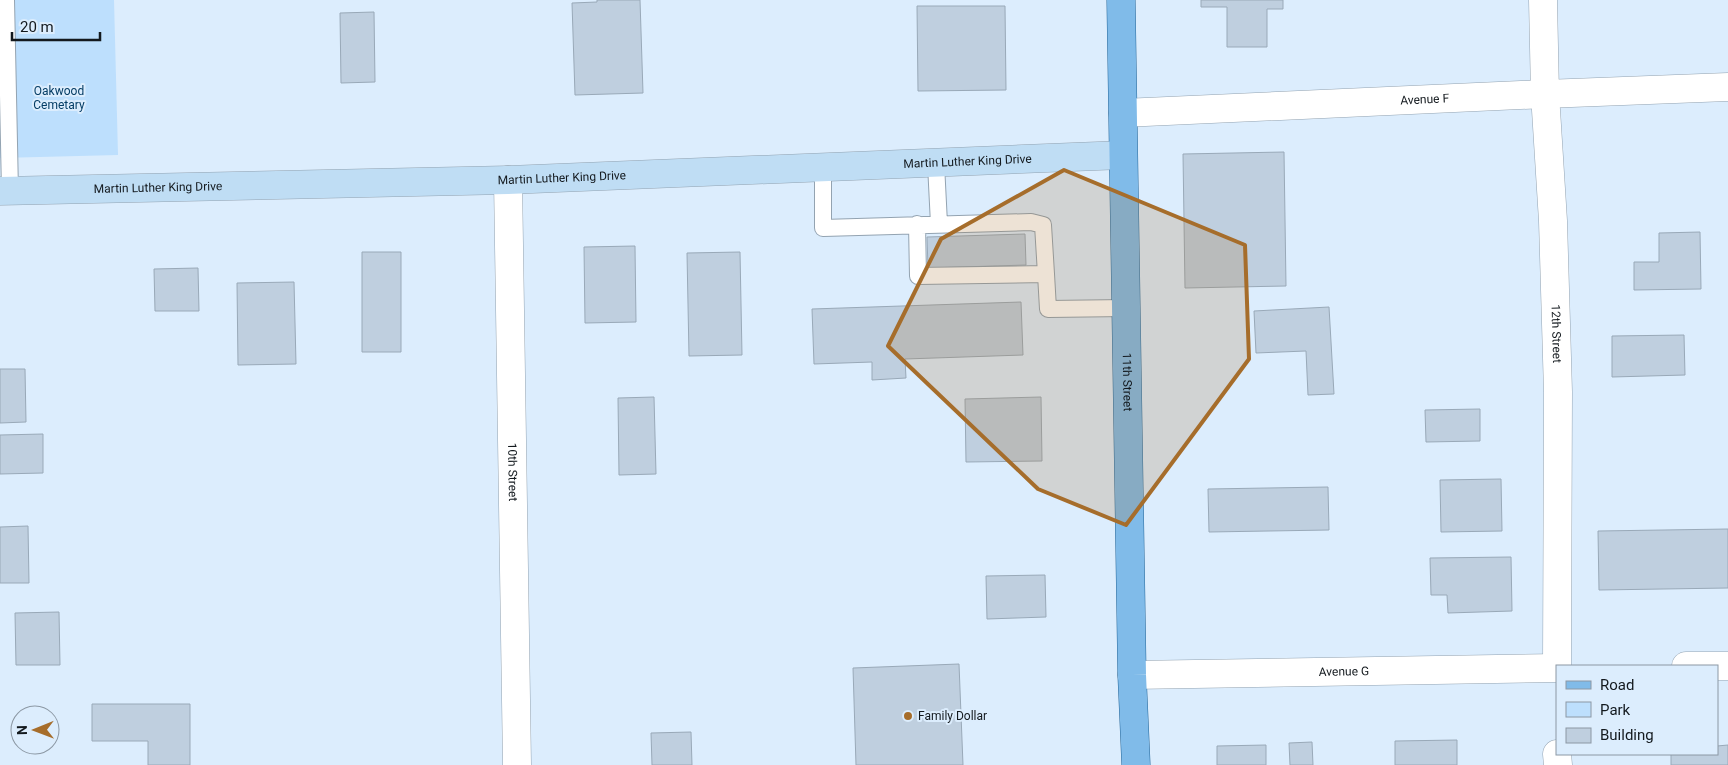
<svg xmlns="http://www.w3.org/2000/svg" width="1728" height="765" font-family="Roboto,sans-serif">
<rect width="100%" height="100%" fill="#dcedfd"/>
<path fill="#bddffd" d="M0,0H114L118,155L0,158Z"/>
<path fill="#bfcfdf" stroke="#99a9b8" d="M597,0H640L643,93L575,95L572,3L597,2Z
M1201,0H1283V9H1267V47H1227V7H1201Z
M917,6H1005L1006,90L918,91Z
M374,12L375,82L341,83L340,13Z
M1284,152L1286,286L1185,288L1183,154Z
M1700,232L1701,289L1634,290V262H1659V233Z
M1025,234L1026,265L928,268L927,237Z
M635,246L636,322L585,323L584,247Z
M362,252H401V352H362Z
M740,252L742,355L689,356L687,253Z
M198,268L199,311H155L154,269Z
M294,282L296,364L238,365L237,283Z
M1021,302L1023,355L905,359L906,378L872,380V362L814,364L812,309Z
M1329,307L1334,394L1308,395L1306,351L1256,353L1254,311Z
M1684,335L1685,375L1612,377V336Z
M0,369H25L26,422L0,423Z
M654,397L656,474L619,475L618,398Z
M1041,397L1042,461L966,462L965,399Z
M1480,409V441L1426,442L1425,410Z
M43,434V473L0,474V435Z
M1501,479L1502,531L1441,532L1440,480Z
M1328,487L1329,530L1209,532L1208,489Z
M28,526L29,583H0V527Z
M1728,529V588L1599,590L1598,531Z
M1511,557L1512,611L1448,613L1447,595H1431L1430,558Z
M1045,575L1046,617L987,619L986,576Z
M59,612L60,665H16L15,613Z
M959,664L963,765H856L853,668Z
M92,704H190V765H148V741H92Z
M691,732L692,765H652L651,733Z
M1457,740V765H1395V741Z
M1312,742L1313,765H1290L1289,743Z
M1266,745V765H1217V746Z
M1728,745V765H1671V754H1717V746Z"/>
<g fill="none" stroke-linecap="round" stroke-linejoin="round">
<g stroke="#93a3b1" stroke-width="18">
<path id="lane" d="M6,0L10,191
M936,164L939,224
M823,167V228L1031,222L1043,225L1046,274
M917,224L918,276L1046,274L1048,309L1126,308"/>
</g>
<g stroke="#93a3b1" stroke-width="29">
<g id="street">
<path id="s1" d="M1543,0L1545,94L1553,221L1558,392L1557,666"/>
<path id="s2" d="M1123,113L1545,94L1728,87"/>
<path id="s3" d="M508,180L517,765"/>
<path d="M1686,666H1728"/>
<path id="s4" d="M1132,675L1557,668"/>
<path d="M1557,754L1558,765"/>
</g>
</g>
<g stroke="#93a3b1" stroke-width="29">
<g id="secondary">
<path id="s5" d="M0,191L508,180L1123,155"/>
</g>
</g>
<g stroke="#236598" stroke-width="29">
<g id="primary">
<path id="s6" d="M1121,0L1132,675L1136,765"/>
</g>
</g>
<use href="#lane" stroke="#fff" stroke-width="16"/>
<use href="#street" stroke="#fff" stroke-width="28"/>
<use href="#secondary" stroke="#bfddf4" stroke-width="28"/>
<use href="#primary" stroke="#80bbe9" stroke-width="28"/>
</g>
<path fill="#a66d2b" fill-opacity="0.2" stroke="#a66d2b" stroke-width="4" stroke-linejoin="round" d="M1064,170L1245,245L1249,359L1126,525L1038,489L888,346L941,239Z"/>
<circle fill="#a66d2b" stroke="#dcedfd" stroke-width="2" cx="908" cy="716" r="5"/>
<g text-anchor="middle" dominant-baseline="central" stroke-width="4" stroke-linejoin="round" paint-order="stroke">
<g font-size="12" fill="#053d65" stroke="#dcedfd">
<text x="59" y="91">Oakwood<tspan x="59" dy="14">Cemetary</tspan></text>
</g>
<g font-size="12" fill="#13191e" stroke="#dcedfd">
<text stroke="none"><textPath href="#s2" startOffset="302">Avenue F</textPath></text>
<text stroke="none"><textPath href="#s5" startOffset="968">Martin Luther King Drive</textPath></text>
<text stroke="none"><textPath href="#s5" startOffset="562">Martin Luther King Drive</textPath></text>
<text stroke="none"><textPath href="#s5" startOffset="158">Martin Luther King Drive</textPath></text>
<text stroke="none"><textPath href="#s1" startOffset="334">12th Street</textPath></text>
<text stroke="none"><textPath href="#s6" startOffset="382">11th Street</textPath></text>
<text stroke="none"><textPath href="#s3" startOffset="292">10th Street</textPath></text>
<text stroke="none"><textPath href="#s4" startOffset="212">Avenue G</textPath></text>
</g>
<g font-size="12" fill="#13191e" stroke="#dcedfd" text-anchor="start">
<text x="918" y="716">Family Dollar</text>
</g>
</g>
<rect x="1556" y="665" width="162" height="90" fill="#dcedfd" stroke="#8c98a4"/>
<rect x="1566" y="681" width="25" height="8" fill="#80bbe9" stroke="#8c98a4"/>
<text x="1600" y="690" font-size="15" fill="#13191e">Road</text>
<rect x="1566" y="702" width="25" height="15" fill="#bddffd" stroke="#8c98a4"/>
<text x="1600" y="715" font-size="15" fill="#13191e">Park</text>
<rect x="1566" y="728" width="25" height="15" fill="#bfcfdf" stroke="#8c98a4"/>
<text x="1600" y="740" font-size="15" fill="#13191e">Building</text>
<g transform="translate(35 730) rotate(269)"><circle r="24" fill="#dcedfd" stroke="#8c98a4"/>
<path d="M0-4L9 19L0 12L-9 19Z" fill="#a66d2b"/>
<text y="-8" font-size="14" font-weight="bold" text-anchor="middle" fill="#13191e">N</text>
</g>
<path d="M12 32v8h88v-8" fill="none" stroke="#13191e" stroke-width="2.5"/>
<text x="20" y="32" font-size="15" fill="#13191e" stroke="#dcedfd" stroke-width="4" paint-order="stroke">20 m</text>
</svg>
